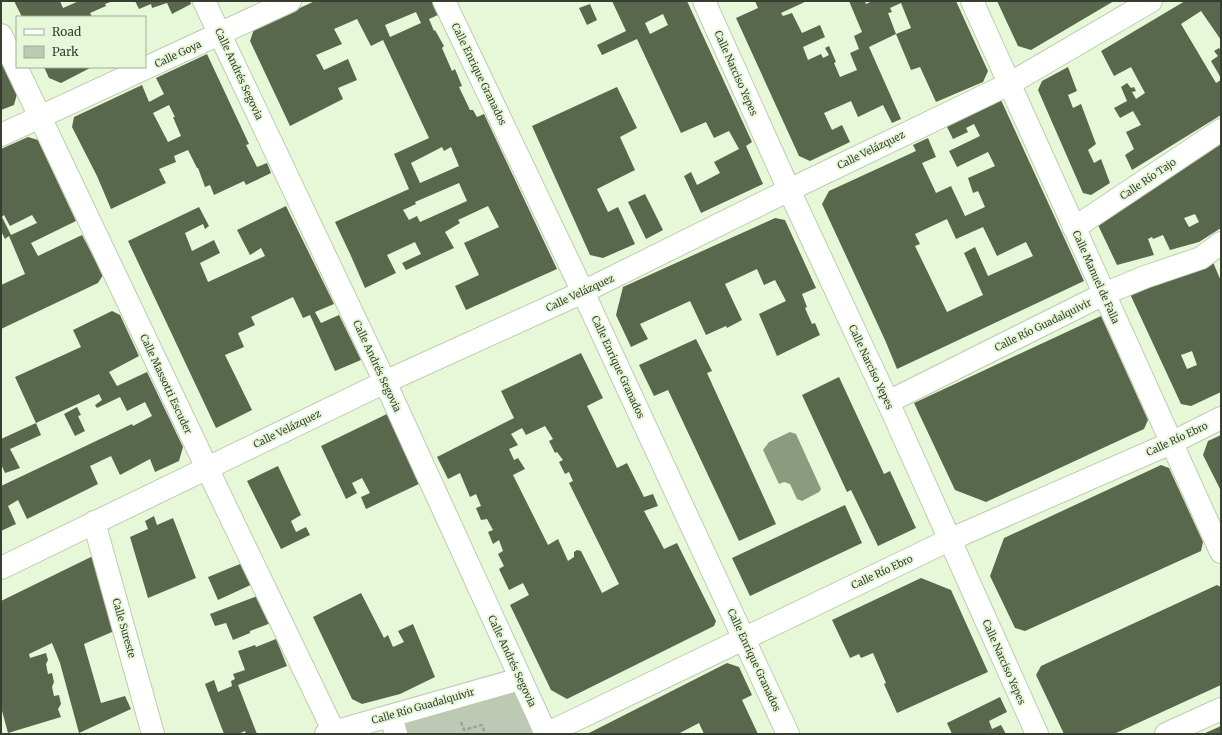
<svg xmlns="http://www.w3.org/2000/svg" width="1222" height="735" font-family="Merriweather,serif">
<rect width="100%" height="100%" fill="#e7f8d9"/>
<path fill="#bdc9b2" d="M520,679L546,734H396L391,716Z"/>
<path fill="#8b9b7e" d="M790,432L796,434L821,489L819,492L802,501L797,499L790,484L784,482L779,484L763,450L769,442Z"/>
<path fill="#59674c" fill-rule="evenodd" d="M14,1H60L63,8L79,1H113L105,4L106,6L90,13L92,17H22Z
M135,1H190L191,4L172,14L167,3L152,8L151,4L139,9Z
M315,1H432L438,15L429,19L434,31L435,30L444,46L442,48L452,71L455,69L462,86L459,87L470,110H473L477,117L484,114L557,269L466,310L455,286L479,275L464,243L499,227L488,206L458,220L460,223L445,232L454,248L406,270L402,263L421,254L415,242L387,255L396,273L365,288L351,256L335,222L409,189L394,154L429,138L383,40L371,46L357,19L334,29L342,44L316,55L324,70L348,59L357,80L338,88L343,99L290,126L250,41L254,29ZM416,12L421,23L390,37L385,25ZM442,147L444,151L451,147L459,166L420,183L411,163ZM459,183L467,201L420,222L417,216L409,220L403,210L416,204L415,202Z
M612,1H687L752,142L746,146L763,184L701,213L684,176L691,172L697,185L720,173L714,162L739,149L729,131L714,138L706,122L681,133L637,39L602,55L597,45L626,31ZM663,14L668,25L650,34L645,23Z
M755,1H807L781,13L783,16L792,13L802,33L820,25L825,37L803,47L808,60L821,54L823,58L829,55L825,48L829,46L836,62L834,63L840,77L857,70L850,53L859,49L854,36L862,32L849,1H865L866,4L872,1H956L988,71L983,82L936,102L920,67L911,70L896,34L869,47L901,119L892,123L883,105L858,117L851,101L824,113L832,130L842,125L850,142L810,161L799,156L736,18L758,8ZM901,3L911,28L896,34L888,13L892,12L890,8Z
M997,1H1114L1031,50L1018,46Z
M1185,1H1221V40L1201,11L1181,24L1216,83L1221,80V115L1132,170L1125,155L1134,149L1126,132L1141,125L1133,111L1120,118L1114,108L1127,101L1121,87L1127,83L1131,88L1134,87L1136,91L1132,92L1136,99L1145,93L1131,67L1114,76L1101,51Z
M590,4L597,20L587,25L579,8Z
M1219,48L1221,51V78L1211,61L1218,56L1214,51Z
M207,54L249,144L246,145L257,167L267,163L271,173L246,185L244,181L214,195L210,185L205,187L198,168H197L188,150L174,156L176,162L159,169L166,183L111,209L97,176L72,127L74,117L142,85L149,102L164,94L156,78ZM169,105L175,117H173L181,136L168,142L153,113Z
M1,61L17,94L14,105L1,110Z
M44,67H92L61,83L49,78Z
M1068,67L1077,91L1068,95L1073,108L1081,104L1096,144L1088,150L1094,163L1101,159L1110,183L1091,195L1083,193L1038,90L1042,81Z
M617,87L637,128L620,137L635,170L597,189L608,212L618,207L635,244L603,258L590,255L532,126Z
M1001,100L1084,281L897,369L885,340L822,204L829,191L916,151L913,145L928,138L936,157L922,163L936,193L951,186L965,216L985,207L978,191L973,193L968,178L995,166L988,152L957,167L949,151L980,136L974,124L966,128L968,132L953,139L943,119ZM947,219L956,239L983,227L997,256L1026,242L1033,256L988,276L975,247L964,253L983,295L947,312L915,246L920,244L915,234Z
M28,137L38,140L76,221L31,243L38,256L82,235L103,275L98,283L1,329V285L25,274L9,236L5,239L1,231V149ZM4,215L10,226L32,215L37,223L11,235L2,217Z
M1221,138V228L1199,242L1170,250L1163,235L1153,239L1152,237L1148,239L1154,255L1117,265L1098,225ZM1195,214L1199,222L1189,227L1184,218Z
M645,194L663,230L646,239L628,202Z
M286,206L334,304L315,312L321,323L339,315L361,360L335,371L310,315L303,318L293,297L251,317L255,325L238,333L244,347L225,355L252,410L216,428L128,241L199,207L209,226L205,229L203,224L185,233L192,251L214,240L220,253L200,263L208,282L265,256L261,248L250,255L237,230Z
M775,218L785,220L816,288L802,294L807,307L805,308L812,324L815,323L820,335L777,356L759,314L786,301L775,280L764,285L757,269L725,284L742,320L727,328L726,326L706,335L690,301L640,324L648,339L631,347L616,315L623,287Z
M1212,260L1221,281V392L1191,406L1181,404L1130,294ZM1192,351L1197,365L1187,369L1181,355Z
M112,311L120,315L139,356L109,372L117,386L147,372L183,447L179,461L155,472L150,459L120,475L111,456L90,466L98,484L68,499L27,519L18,500L8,506L16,524L1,531V486L132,424L133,426L152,416L145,402L127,411L120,397L97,408L95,405L102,400L99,394L36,423L15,377L81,347L73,330Z
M1101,316L1148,420L1144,429L986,502L955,490L914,403Z
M696,339L712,371L707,373L776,524L739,541L668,390L654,396L639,365Z
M581,353L603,398L587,406L617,468L627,463L644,497L653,494L658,506L644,511L664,549L677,543L716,621L714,626L567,699L551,690L510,605L529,595L523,583L509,590L499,569L504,566L498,554L503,551L499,540L493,544L488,532L493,530L487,519L481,520L476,508L481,506L476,494L470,497L460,473L448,479L437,457L514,418L501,391ZM545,426L553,439L549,441L555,453L557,452L563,460L559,462L565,474L569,472L573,481L569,483L619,584L602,593L581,551L577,550L574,552V557L568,561L558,539L548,545L513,475L525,469L518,458L514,460L509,449L518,445L511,434L522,428L526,435Z
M839,377L884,474L890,471L916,528L878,546L851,490L847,492L802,395Z
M77,407L81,415L78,416L85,431L75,436L64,414Z
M389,413L421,483L366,509L361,497L370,493L362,478L352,483L357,493L346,499L321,446Z
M36,423L41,435L10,449L20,468L5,473L1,464V439Z
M1221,435V491L1203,455L1208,441Z
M1161,465L1169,468L1203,542L1201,551L1025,631L1015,628L990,576L1004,538Z
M278,466L301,515L291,521L296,532L306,527L310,535L281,549L247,481Z
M845,505L862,543L750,596L732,558Z
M154,516L157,525L173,518L196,578L148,598L130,537L148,529L145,521Z
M97,554L119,629L84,644L101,703L125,696L131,709L79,733L60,663L52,643L29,654L30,658L46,653L48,660L46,664L48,674L52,673L54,682L52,687L54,696L59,695L61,704L58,709L61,717L8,733L1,707V601Z
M245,562L257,582L218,600L208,577Z
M921,578L951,590L988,672L897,713L884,684L886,683L873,653L861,658L859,654L850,658L832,620Z
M1217,585L1221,587V685L1114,734H1064L1036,675L1041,666Z
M361,593L384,638L388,635L393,647L404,642L398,631L413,624L435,677L400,694L362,704L352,699L313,617Z
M260,595L271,623L250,631V633L233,640L226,623L215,626L210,614Z
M276,639L287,666L238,685L257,734H246L245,731L238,734H224L205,684L214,680L218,692L232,686L231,681L235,679L233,674L245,670L238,651L255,645L256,647Z
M727,663L739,667L752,695L742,700L758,734H704L699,723L678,734H587Z
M1000,697L1007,712L989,721L992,729L1001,725L1006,734H967V733L964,734H952L947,723Z
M1221,726V734H1203Z"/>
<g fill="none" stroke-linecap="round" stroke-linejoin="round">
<g stroke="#bccdae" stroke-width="24">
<path id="minor" d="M204,1L385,382L546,734
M444,1L583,292L788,734
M704,1L789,190L888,402L1037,734
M972,1L1221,552
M1,35L207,468L334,732
M1,135L290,1
M1074,228L1221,130
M888,402L1104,294L1145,277L1201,258L1221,243
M94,522L153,734
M1,568L385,382L583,292L789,190L1009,84L1151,1
M391,716L396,734
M326,734L520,679
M546,734L949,540L1171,443L1221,418
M1166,734L1221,709"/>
</g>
<path stroke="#9aa68f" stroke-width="2.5" stroke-dasharray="4 2" stroke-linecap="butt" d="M461,722L464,730L482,725L485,734"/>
<use href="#minor" stroke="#fff" stroke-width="22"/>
</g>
<g text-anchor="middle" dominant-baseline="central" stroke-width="4" stroke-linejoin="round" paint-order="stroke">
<g font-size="10" fill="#383f32" stroke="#e7f8d9">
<text transform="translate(178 54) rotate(-25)">Calle Goya</text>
<text transform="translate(736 73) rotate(66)">Calle Narciso Yepes</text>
<text transform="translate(239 74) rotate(65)">Calle Andrés Segovia</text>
<text transform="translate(479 74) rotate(64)">Calle Enrique Granados</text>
<text transform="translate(871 150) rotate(-26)">Calle Velázquez</text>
<text transform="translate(1148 179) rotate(-34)">Calle Río Tajo</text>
<text transform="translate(1096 277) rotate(66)">Calle Manuel de Falla</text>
<text transform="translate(580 293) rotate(-25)">Calle Velázquez</text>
<text transform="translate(1043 325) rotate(-26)">Calle Río Guadalquivir</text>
<text transform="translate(377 366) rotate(65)">Calle Andrés Segovia</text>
<text transform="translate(618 367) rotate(65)">Calle Enrique Granados</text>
<text transform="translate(871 367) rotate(65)">Calle Narciso Yepes</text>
<text transform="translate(166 384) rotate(65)">Calle Massotti Escuder</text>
<text transform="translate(287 429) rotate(-26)">Calle Velázquez</text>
<text transform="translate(1177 439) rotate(-25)">Calle Río Ebro</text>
<text transform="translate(882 572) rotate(-25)">Calle Río Ebro</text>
<text transform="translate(124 628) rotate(74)">Calle Sureste</text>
<text transform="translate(754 660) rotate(65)">Calle Enrique Granados</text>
<text transform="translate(512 661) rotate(65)">Calle Andrés Segovia</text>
<text transform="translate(1004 662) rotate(66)">Calle Narciso Yepes</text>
<text transform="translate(423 706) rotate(-16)">Calle Río Guadalquivir</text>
</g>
</g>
<rect width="1222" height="735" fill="none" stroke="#383f32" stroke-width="4"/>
<rect x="16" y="16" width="130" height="52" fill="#e7f8d9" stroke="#a1ae96"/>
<rect x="24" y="29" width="20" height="6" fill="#ffffff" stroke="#a1ae96"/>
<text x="52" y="36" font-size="12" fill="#383f32">Road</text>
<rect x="24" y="46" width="20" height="12" fill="#bdc9b2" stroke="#a1ae96"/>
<text x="52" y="56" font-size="12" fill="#383f32">Park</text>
</svg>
